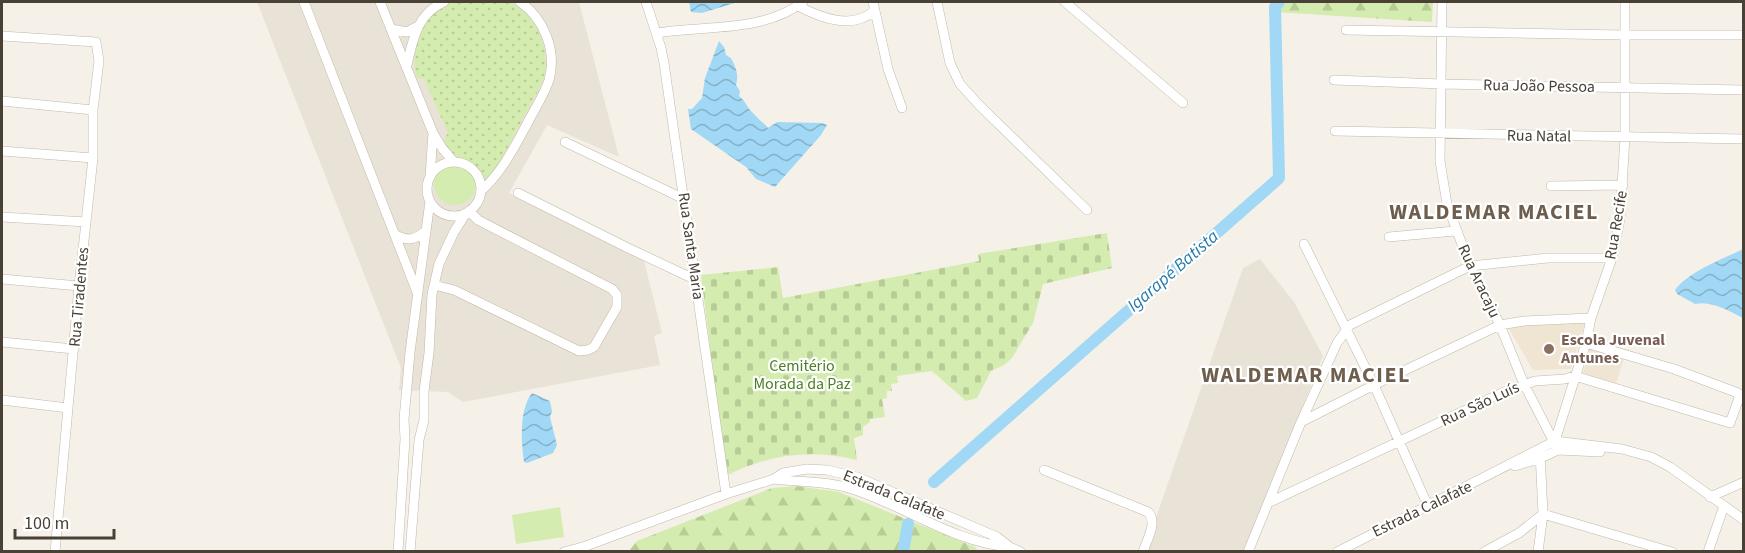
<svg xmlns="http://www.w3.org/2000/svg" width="1745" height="553" font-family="'Source Sans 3',sans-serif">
<defs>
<pattern id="forest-firs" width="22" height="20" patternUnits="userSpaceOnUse" patternTransform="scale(1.5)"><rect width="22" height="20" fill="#d4ecaf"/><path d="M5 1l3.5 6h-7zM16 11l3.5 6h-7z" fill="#b8cc97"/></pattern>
<pattern id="cemetery-stones" width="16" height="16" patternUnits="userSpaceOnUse" patternTransform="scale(1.5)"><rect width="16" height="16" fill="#d4ecaf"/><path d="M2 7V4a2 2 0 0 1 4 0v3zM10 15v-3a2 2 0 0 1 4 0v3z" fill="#b8cc97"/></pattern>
<pattern id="park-dots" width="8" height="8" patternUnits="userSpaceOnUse" patternTransform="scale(1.5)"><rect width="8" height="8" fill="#d4ecaf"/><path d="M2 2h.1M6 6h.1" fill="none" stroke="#b8cc97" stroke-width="1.8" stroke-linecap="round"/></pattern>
<pattern id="water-waves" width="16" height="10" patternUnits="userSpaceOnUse" patternTransform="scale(1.5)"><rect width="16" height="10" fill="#a1d8f5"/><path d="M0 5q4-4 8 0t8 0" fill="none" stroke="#85b1c7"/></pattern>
</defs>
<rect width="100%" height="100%" fill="#f5f1e8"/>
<path fill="#e9e2d6" d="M257,2H579L619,157L547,125L509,193L644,261L662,333L654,336L660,365L463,402L448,392L399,390L401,368Z
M1260,259L1294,302L1323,356L1244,551L1144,552L1243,268Z"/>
<path fill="#efe5d2" d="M1583,322L1584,325L1571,369L1533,370L1509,329L1510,326Z
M1590,349L1624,359L1616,383L1583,373Z"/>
<path fill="#d4ecaf" d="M434 184a21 21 0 1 1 42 0a21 21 0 1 1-42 0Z
M560,507L564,537L516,544L512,515Z"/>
<path fill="url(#forest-firs)" d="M1275,2H1433L1432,22L1275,12Z
M797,486L839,492L975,547L978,551H629L637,541L772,488Z"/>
<path fill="url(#cemetery-stones)" d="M1107,233L1112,268L1043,284L1033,323L1012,358L1004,365L991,371L977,398L966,401L932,371L897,376L898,383L891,384L892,391H887V398L882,399L885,417L870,419V422L863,427V435L854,438L857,460C812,449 768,454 726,476L701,275L778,267L783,298L979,261L978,254Z"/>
<path fill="url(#park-dots)" d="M449,2H510L523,10L534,22L541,36L545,52L546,68L542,83L501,160L484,183L475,168L451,154L443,142L448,133L424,79L416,77C411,45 421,19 449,2Z"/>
<path fill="url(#water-waves)" d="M689,2H738L702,13L691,12Z
M719,41L724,47L726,55L731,58C736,68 739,74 736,85L740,91L739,96C746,101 747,108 753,113C758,119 763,122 768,128L777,122L823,123L827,125L821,135L775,187L756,179L746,167L691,129L688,109H692L702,98L705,78Z
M1743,249V318C1729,311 1712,300 1695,304L1677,294L1675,290C1689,271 1723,259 1743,249Z
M532,393L550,401L552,411L550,417L557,445L553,453L527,463L524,462C521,441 519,410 532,393Z"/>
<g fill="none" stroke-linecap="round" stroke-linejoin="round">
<path stroke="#a1d8f5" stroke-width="12" d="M934,482L1279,178L1275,7L1279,2
M903,552L908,524"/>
<g stroke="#c1b8aa" stroke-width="10">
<path id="minor" d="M304,2L417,292
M380,2L433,133L442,148L454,162
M646,2L661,48L664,63L726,494
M873,2L888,69L902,108
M937,2L950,63L960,84L980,106L1087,210
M1065,2L1183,103
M1442,2L1440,161L1447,204L1470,266L1500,325L1524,384L1558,450
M798,6C821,18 852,30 874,11
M391,29L407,32L418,26
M1346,30L1624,35H1744
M657,33C705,25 762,33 803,2
M2,36L96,42L99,61L93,110V158L79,286L55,552
M407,65C413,39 417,14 444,2
M1334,80L1442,84L1744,90
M2,101L93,110
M1335,131L1744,139
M565,142L684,199
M2,151L93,158
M427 189a27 27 0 1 1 54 0a27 27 0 1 1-54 0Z
M430,177L433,133
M1551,186L1623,185
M481,191C501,173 513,150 526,126C533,111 544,96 549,80C557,51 544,18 520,2
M518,193L626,247L696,280
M2,217L86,222
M396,235C409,242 415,239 426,231
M1389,237L1455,231
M1304,244L1374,385L1428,506
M2,279L79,286
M434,285L454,290L579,351L588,350L594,347L617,307V295L612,289L478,220L469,211
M2,342L74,349
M2,400L68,408
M1301,422L1374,385L1500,325L1524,321L1591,318
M1555,441L1586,343L1591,318L1612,258L1620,219L1625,137V2
M1515,466L1541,458L1558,450L1600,452
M1044,470L1148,512C1158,522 1147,539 1143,552
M774,479C801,482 829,481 855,490C907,507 955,543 1010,547
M1710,497L1744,482
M1268,503L1504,392L1535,381L1565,379L1575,376L1730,423L1739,398L1738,393L1674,369L1586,343
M398,552L405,439L404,419L410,352L430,201
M410,552L419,440L424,420V391L429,353L432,294L439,264L454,232L466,213
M564,552L586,546L726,494L774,479L783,473L807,469L827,470L857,477L997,537L1010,547L1021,552
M1248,552L1301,422L1337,343L1350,325L1470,266L1548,258H1612
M1337,552L1555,441L1622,449L1651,457L1670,467L1744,520
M1484,552L1519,533L1543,514L1672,552
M1538,552L1543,514L1540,452
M1708,552L1724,506"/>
</g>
<use href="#minor" stroke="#fff" stroke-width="9"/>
</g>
<circle fill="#8d6e63" stroke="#fff" stroke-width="2" cx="1549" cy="349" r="6"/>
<g text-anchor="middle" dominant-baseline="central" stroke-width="4.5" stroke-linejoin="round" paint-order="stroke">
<g font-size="16" fill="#494136" stroke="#fff">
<text transform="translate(1539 86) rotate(1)">Rua João Pessoa</text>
<text transform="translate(1539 136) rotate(1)">Rua Natal</text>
<text transform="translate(1616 225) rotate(-80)">Rua Recife</text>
<text transform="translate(691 246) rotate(82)">Rua Santa Maria</text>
<text transform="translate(1479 281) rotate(65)">Rua Aracaju</text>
<text transform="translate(79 297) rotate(-85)">Rua Tiradentes</text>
<text transform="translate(1480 404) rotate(-25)">Rua São Luís</text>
<text transform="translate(894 495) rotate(22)">Estrada Calafate</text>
<text transform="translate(1422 509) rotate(-26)">Estrada Calafate</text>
</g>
<g font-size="16" font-weight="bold" fill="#785e54" stroke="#fff" text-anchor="start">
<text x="1561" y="340">Escola Juvenal<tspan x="1561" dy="18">Antunes</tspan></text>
</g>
<g font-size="16" fill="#4c8025" stroke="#fff">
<text x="802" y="366">Cemitério<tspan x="802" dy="18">Morada da Paz</tspan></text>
</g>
<g font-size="18" font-style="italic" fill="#267aac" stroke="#fff">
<text transform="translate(1173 271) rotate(-41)">Igarapé Batista</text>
</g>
<g font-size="22" font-weight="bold" letter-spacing="1.5" fill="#6d5e4d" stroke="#fff">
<text x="1494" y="212">WALDEMAR MACIEL</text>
<text x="1306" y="375">WALDEMAR MACIEL</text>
</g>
</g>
<rect width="1745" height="553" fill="none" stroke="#494136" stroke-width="6"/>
<path d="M15 529v9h99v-9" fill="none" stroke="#494136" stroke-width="3"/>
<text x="24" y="529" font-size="18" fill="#494136" stroke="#ffffff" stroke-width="4.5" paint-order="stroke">100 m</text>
</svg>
